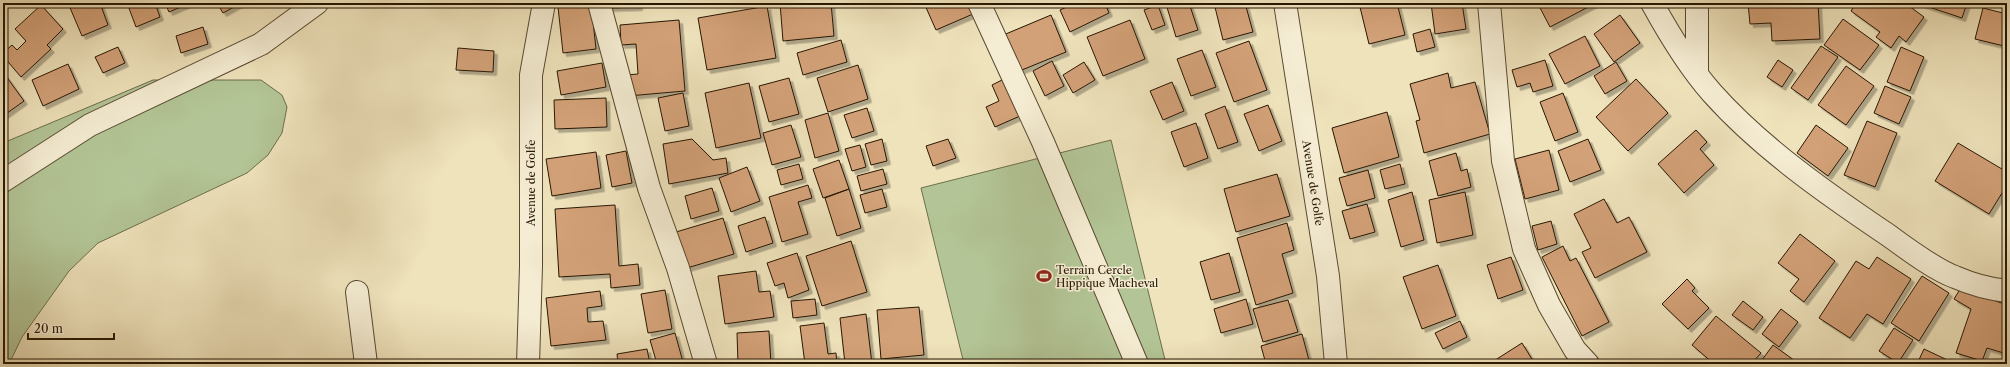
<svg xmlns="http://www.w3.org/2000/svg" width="2010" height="367" font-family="'Libre Caslon Text',serif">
<defs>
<filter id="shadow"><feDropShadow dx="3.5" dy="3.5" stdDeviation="0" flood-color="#0004"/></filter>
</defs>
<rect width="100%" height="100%" fill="#efe3bc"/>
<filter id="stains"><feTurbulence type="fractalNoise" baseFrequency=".005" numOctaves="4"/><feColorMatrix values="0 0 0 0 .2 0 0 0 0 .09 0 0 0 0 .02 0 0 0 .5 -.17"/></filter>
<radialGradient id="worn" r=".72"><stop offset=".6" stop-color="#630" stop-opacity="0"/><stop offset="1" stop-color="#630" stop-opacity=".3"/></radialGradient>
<path fill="#b3c596" stroke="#6d6e4c" d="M153,80H261L282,95L287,107L282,133L268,155L247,173L98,243L69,271L22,337L9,364H3V143Z
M1111,140L1166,364H964L921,188Z"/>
<path fill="#d3a178" stroke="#271602" filter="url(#shadow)" d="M68,3H100L108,25L82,36Z
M127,3H155L160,17L136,27Z
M165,3H190L169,12Z
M217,3H241L223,13Z
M591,3L596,49L563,53L558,7Z
M609,3H639V7L609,8Z
M780,3H831L834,36L783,41Z
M924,3H969L973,14L936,30Z
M1075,3H1105L1109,13L1070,32L1060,10Z
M1169,3H1189L1198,30L1176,37L1166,4Z
M1214,3H1245L1253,32L1223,40Z
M1359,3H1397L1405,35L1369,44Z
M1431,3H1462L1466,29L1435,34Z
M1596,3L1550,27L1538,4L1539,3Z
M1748,3H1818L1820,39L1772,41L1771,23L1750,24Z
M1856,3H1905L1924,17L1906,42L1899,36L1891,48L1876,37L1880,32L1851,11Z
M1917,3H1967L1962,18Z
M41,5L63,29L47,45L51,49L21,77L3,56V53L12,45L17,50L26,41L15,29Z
M1158,5L1165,25L1152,30L1144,10Z
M767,6L776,58L707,70L698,18Z
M1983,8L2007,14V35L2004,46L1975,39Z
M1051,15L1066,52L1017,72L1001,36Z
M1620,15L1640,43L1614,62L1594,34Z
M1843,19L1879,45L1860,70L1824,45Z
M679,20L685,91L628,96L626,75L638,74L636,44L621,45L620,25Z
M1130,20L1145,59L1103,76L1087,37Z
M203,27L208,44L181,53L176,36Z
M1430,29L1435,47L1417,52L1413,34Z
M1585,36L1600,66L1565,84L1549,54Z
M841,40L847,62L803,75L797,53Z
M1249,41L1267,90L1234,102L1216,53Z
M1821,46L1838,57L1808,100L1791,88Z
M118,47L125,63L103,73L95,57Z
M1901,47L1924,57L1910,91L1887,82Z
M458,48L494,51L493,72L456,70Z
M1202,50L1216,87L1191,96L1177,59Z
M1545,60L1553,86L1533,92L1530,83L1517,87L1512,70Z
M1778,60L1793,70L1782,87L1767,77Z
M1052,61L1064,86L1045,96L1033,71Z
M1084,62L1095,80L1073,93L1063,75Z
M1616,62L1627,81L1605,94L1594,76Z
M602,63L606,87L561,95L557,71Z
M68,64L79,89L43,106L32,80Z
M858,65L868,99L828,112L817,78Z
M1846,66L1874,86L1846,125L1818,105Z
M3,72L24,101L3,116Z
M1448,73L1451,88L1475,82L1490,134L1424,153L1416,121L1420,120L1410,84Z
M789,78L799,114L769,122L759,86Z
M1004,79L1020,116L995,127L986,107L999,101L992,85Z
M1636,79L1668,113L1628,151L1596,117Z
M1172,82L1184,111L1163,120L1150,91Z
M749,83L761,138L716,148L705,93Z
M1885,86L1911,97L1899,124L1874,113Z
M683,93L689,126L665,131L658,98Z
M1563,93L1578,132L1555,141L1540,102Z
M606,98L607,127L555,129L554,100Z
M1268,105L1282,141L1259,151L1244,114Z
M1225,106L1238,142L1218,149L1205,114Z
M867,108L874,131L852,138L844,115Z
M1387,112L1399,157L1344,173L1332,128Z
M828,113L839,151L815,158L805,120Z
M1867,121L1897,133L1875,187L1844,175Z
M1196,123L1208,158L1184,167L1171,132Z
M791,125L801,157L772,165L763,133Z
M1816,125L1848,148L1828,176L1797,153Z
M1696,130L1707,142L1700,149L1714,165L1684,193L1658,164Z
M692,139L713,160L726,158L728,173L669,184L663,144Z
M882,139L887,161L871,165L865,144Z
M948,139L956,158L933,166L926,146Z
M1588,139L1601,170L1570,182L1558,151Z
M1958,143L2007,172V185L1989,214L1935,181Z
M860,145L866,167L852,171L845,149Z
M1549,150L1559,190L1525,199L1515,159Z
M626,151L632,183L612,187L606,155Z
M596,152L601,188L552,196L546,159Z
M1456,153L1461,171L1467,169L1471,187L1438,196L1429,161Z
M839,160L849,189L823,198L813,169Z
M799,164L803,179L781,185L777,170Z
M1400,164L1405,184L1385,189L1380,170Z
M747,167L760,201L731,212L719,178Z
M883,169L887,184L861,191L857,176Z
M1368,170L1375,198L1347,206L1339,178Z
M1277,174L1290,216L1236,232L1224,189Z
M808,185L812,198L798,202L808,234L782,242L769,197Z
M712,188L719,211L691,219L685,196Z
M849,189L861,228L837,236L825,198Z
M882,189L887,207L865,213L860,195Z
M1412,192L1424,240L1401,247L1388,200Z
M1465,192L1473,235L1437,243L1429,200Z
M1604,199L1617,223L1629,217L1647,252L1595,278L1582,252L1591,248L1574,214Z
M1367,204L1375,232L1350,239L1342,211Z
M615,205L619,266L638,264L640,285L611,288L610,274L559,277L555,209Z
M765,217L773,243L746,252L738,226Z
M723,218L734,254L687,268L676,232Z
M1551,221L1557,244L1538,250L1532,226Z
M1287,223L1294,250L1282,254L1293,293L1256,305L1237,238Z
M1800,234L1835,261L1804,302L1790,291L1799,279L1778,263Z
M851,241L867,292L822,306L806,256Z
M1563,246L1570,261L1576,258L1609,322L1582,336L1542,257Z
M797,253L809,290L788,298L784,283L775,286L767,263Z
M1229,253L1240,292L1211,300L1200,262Z
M1511,257L1523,290L1498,299L1487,265Z
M1877,257L1911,279L1883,324L1867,314L1850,338L1819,318L1856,261L1869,269Z
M1438,265L1456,316L1422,329L1403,277Z
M756,271L759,292L770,291L774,317L725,324L718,276Z
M1922,276L1949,293L1919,341L1891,323Z
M1687,279L1695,288L1692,291L1709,308L1688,329L1662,304Z
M1962,286L1976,294L2007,305V354L1987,348L1982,361L1956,353L1971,309L1954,299Z
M665,290L672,329L648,333L641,294Z
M600,291L602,306L587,308L588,322L603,321L606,340L551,346L546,298Z
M815,299L817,315L793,318L791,301Z
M1246,299L1253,324L1221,333L1214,309Z
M1288,300L1298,332L1263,342L1253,309Z
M1743,301L1763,317L1753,330L1732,315Z
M919,307L924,355L881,359L877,310Z
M1781,309L1798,322L1779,347L1762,334Z
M866,314L872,364H845L840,318Z
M1716,316L1761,353L1751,364H1714L1692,345Z
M1460,321L1467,337L1443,349L1435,333Z
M824,323L828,354L836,353L837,364H805L800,326Z
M1894,328L1913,340L1898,363L1879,351Z
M769,331L771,364H738L737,333Z
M675,333L683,362L657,364L650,340Z
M1302,334L1310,364H1266L1261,346Z
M1522,343L1535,364H1489Z
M1773,345L1798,363L1797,364H1759Z
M647,349L650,364H618L617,354Z
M1924,349L1956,364H1917Z
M600,360L601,364H575Z"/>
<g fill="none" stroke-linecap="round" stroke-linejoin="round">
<g stroke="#594930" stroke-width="24">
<path id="street" d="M599,3L649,188L678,268L706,364
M979,3L1043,142L1137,364
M1285,3L1328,276L1336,364
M1489,3L1503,161L1524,249L1549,305L1575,350L1588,364
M1652,3C1669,34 1688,66 1712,93C1761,148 1827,194 1888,235C1906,248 1935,270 1955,277C1971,284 1989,289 2007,291
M1697,74V3
M3,181L90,125L261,44L317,3
M357,292L366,364
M528,364L531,266V75L544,3"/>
</g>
<use href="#street" stroke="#f5edd3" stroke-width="22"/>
</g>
<defs>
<g id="stadium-bare" transform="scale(1.2)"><path d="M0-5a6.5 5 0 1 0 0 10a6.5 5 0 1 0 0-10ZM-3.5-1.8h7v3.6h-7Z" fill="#8f2418" stroke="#f5edd3" stroke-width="2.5" paint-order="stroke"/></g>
</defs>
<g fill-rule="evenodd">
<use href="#stadium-bare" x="1044" y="276"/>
</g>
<g text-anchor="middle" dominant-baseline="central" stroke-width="3" stroke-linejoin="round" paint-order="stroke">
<g font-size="11" fill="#271602" stroke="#f5edd3">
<text transform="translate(531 183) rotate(-90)">Avenue de Golfe</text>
<text transform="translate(1313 183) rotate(81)">Avenue de Golfe</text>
</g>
<g font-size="11" fill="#271602" stroke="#f5edd3" text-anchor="start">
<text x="1056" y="270">Terrain Cercle<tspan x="1056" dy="13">Hippique Macheval</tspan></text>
</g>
</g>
<rect width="2010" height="367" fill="none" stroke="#efe3bc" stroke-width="16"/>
<rect x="4" y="4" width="2002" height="359" fill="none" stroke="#271602" stroke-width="2"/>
<rect x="8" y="8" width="1994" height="351" fill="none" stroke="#271602"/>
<path d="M28 333v6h86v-6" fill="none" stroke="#271602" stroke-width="2"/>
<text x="34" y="333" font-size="12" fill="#271602" stroke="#f5edd3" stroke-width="3" paint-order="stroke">20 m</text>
<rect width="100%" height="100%" filter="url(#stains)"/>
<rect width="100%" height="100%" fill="url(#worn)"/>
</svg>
